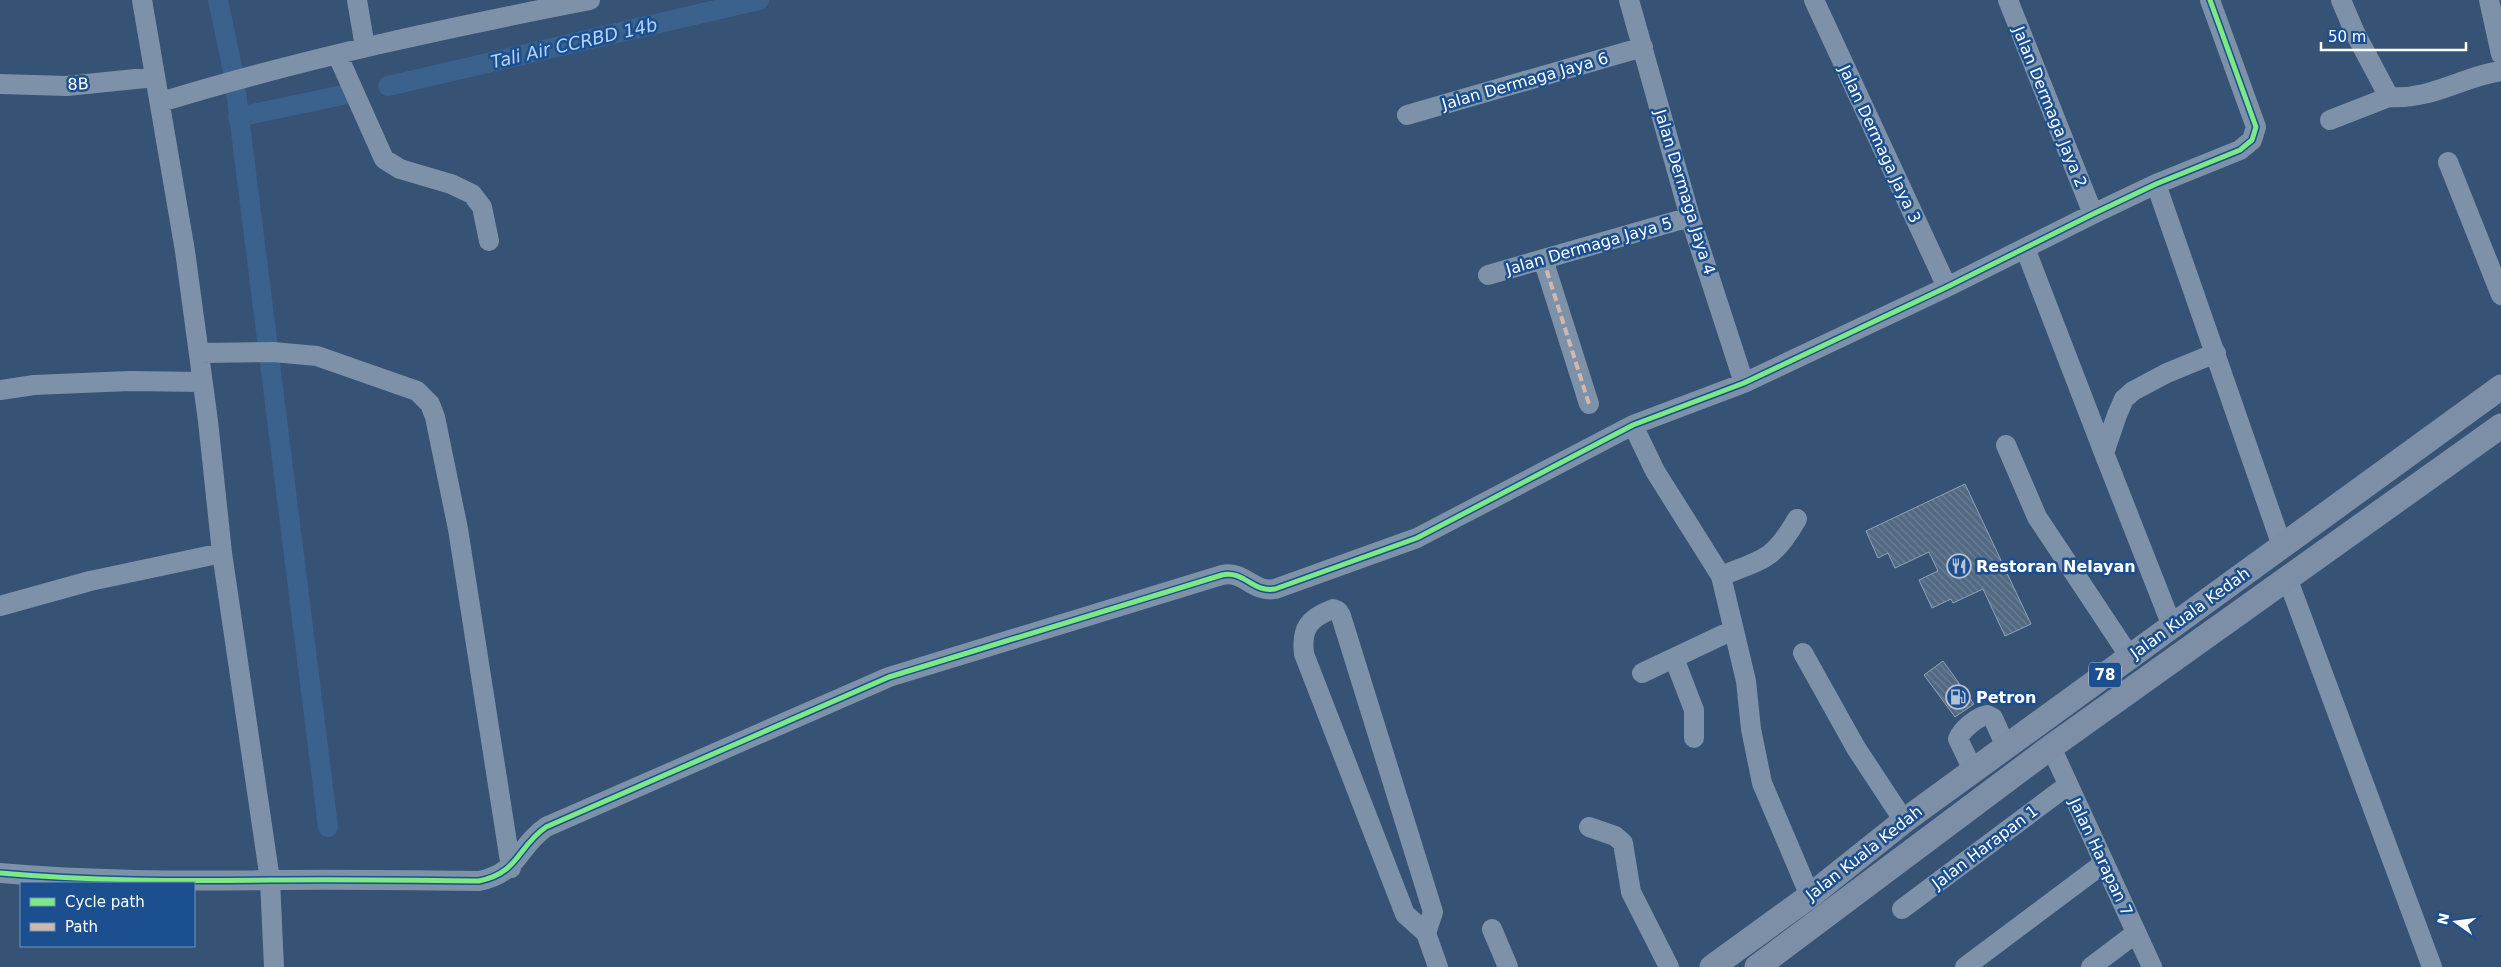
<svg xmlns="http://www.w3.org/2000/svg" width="2501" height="967" font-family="'DejaVu Sans',sans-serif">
<defs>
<pattern id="building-back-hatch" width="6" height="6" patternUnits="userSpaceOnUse" patternTransform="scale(1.25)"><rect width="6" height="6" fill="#526984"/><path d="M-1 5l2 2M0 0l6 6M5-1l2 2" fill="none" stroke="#6c8096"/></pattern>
</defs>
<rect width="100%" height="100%" fill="#365274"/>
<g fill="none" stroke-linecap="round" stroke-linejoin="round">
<path stroke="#3b618d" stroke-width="20" d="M218,0L234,76L328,827
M388,86L759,0
M238,117L343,95"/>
</g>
<path fill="url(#building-back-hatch)" stroke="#92a2b6" d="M1965,484L2031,624L2005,636L1983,589L1953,603L1951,599L1932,608L1919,580L1938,571L1929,552L1895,568L1888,553L1878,558L1866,531Z
M1943,661L1974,704L1955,717L1924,675Z"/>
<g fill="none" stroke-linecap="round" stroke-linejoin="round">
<path stroke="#7d92a8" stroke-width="20" d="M142,0L185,251L208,421L222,553L270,880L274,967
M357,0L365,47
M1629,0L1690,217L1744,383
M1814,0L1947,287
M2008,0L2093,214
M2341,0L2355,33L2389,97C2432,100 2461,77 2501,71
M2489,0L2501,54
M338,56L384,159L400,169L451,184L472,194L482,207L489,241
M0,84L67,86L155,77
M161,102C302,59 446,28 590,0
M1407,115L1643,47
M2330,120L2389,97
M2448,162L2501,295
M2156,184L2282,546
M2025,248L2104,453
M1543,259L1589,404
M1488,275L1690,217
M199,353L273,352L317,356L417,391L430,404L435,417L458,529L511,868
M0,390L34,385L130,381L202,382
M1633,425L1655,471L1721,576L1746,681L1751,729L1762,783L1810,896
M2006,445L2037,517L2130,657
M1721,576C1763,559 1773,561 1797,519
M2288,580L2432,967
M0,606L90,581L222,553
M2172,626L2104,453L2117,415L2124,399L2133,391L2167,373L2216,353
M1803,653L1856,748L1904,821
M1674,658L1694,710V738
M1642,673L1733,630
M2051,747L2152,967
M1973,770L1958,739C1962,729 1977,717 1987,715L1993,718L2006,747
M1589,827L1615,836L1623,843L1631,892L1669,967
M0,873C90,881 179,881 270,880C340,879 410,880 479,881C519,873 517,847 546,827L889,677L1222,575C1244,570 1253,593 1275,589L1417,538L1633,425L1744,383L1947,287L2093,214L2156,184L2240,150L2252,140L2256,127L2210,0
M1902,909L2068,785
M1492,929L1508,967
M1426,933L1433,912L1341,616L1338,611L1333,609C1309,618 1301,628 1304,654L1405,914L1426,933L1438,967
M1965,967L2104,863
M2091,967L2136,933"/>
<path stroke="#7d8ea7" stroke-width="25" d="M1712,967L1810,896L1904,821L2501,387
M1757,967L2051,747L2501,426"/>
<path stroke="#d1b7ad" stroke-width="4" stroke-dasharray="8 4" stroke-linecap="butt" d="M1543,259L1589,404"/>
<g stroke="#1b4f8f" stroke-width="8">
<path id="cycleway" d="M0,873C90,881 179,881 270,880C340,879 410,880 479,881C519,873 517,847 546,827L889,677L1222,575C1244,570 1253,593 1275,589L1417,538L1633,425L1744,383L1947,287L2093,214L2156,184L2240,150L2252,140L2256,127L2210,0"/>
</g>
<use href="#cycleway" stroke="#7ce984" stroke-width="5"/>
</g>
<defs>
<g id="restaurant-ring" transform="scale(1.25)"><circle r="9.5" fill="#1b4f8f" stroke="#b9c2ce" stroke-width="1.5"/><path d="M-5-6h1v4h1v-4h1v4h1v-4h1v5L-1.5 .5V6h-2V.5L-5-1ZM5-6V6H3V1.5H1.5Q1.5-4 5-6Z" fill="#b9c2ce"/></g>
<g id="fuel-ring" transform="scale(1.25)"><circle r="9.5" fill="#1b4f8f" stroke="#b9c2ce" stroke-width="1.5"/><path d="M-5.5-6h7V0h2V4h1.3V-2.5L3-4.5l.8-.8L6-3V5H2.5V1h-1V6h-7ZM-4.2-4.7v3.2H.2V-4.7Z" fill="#b9c2ce"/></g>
</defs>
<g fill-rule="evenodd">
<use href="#restaurant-ring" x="1959" y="566"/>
<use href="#fuel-ring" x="1958" y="697"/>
</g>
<g text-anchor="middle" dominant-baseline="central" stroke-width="5" stroke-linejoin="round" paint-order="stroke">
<rect fill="#1b4f8f" stroke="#bbcadd" stroke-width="1" x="2089" y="662.5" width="32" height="25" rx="4"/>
<g font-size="15" font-weight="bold" fill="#fff">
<text x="2105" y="675">78</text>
</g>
<g font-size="16" fill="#fff" stroke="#1b4f8f">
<text transform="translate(1525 81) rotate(-16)">Jalan Dermaga Jaya 6</text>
<text transform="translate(78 84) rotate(-3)">8B</text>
<text transform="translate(2050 107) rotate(68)">Jalan Dermaga Jaya 2</text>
<text transform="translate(1880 144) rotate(65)">Jalan Dermaga Jaya 3</text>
<text transform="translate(1685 192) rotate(73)">Jalan Dermaga Jaya 4</text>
<text transform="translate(1589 246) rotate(-16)">Jalan Dermaga Jaya 5</text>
<text transform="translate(2190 613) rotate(-36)">Jalan Kuala Kedah</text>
<text transform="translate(1985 847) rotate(-37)">Jalan Harapan 1</text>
<text transform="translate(1864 853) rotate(-38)">Jalan Kuala Kedah</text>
<text transform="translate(2101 857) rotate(65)">Jalan Harapan 7</text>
</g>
<g font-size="16" font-weight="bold" fill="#fff" stroke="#1b4f8f" text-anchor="start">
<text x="1976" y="566">Restoran Nelayan</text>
<text x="1976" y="697">Petron</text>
</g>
<g font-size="18" font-style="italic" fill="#b5d3f5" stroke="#1b4f8f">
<text transform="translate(574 43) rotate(-13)">Tali Air CCRBD 14b</text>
</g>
</g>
<rect x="20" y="882" width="175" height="65" fill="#1b4f8f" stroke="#7695bc"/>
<rect x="30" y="898" width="25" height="8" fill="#7ce984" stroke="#7695bc"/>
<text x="65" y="907" font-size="15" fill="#ffffff">Cycle path</text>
<rect x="30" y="923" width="25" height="8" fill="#d1b7ad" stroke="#7695bc"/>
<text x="65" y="932" font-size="15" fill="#ffffff">Path</text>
<g transform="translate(2456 922) rotate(284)" stroke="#1b4f8f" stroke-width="4" paint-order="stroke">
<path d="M0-4L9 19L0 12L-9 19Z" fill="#ffffff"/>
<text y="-8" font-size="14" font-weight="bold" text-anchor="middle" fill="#ffffff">N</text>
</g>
<path d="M2321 42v8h145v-8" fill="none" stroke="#ffffff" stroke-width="2.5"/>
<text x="2328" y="42" font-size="15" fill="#ffffff" stroke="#1b4f8f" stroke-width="4" paint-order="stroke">50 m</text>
</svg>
